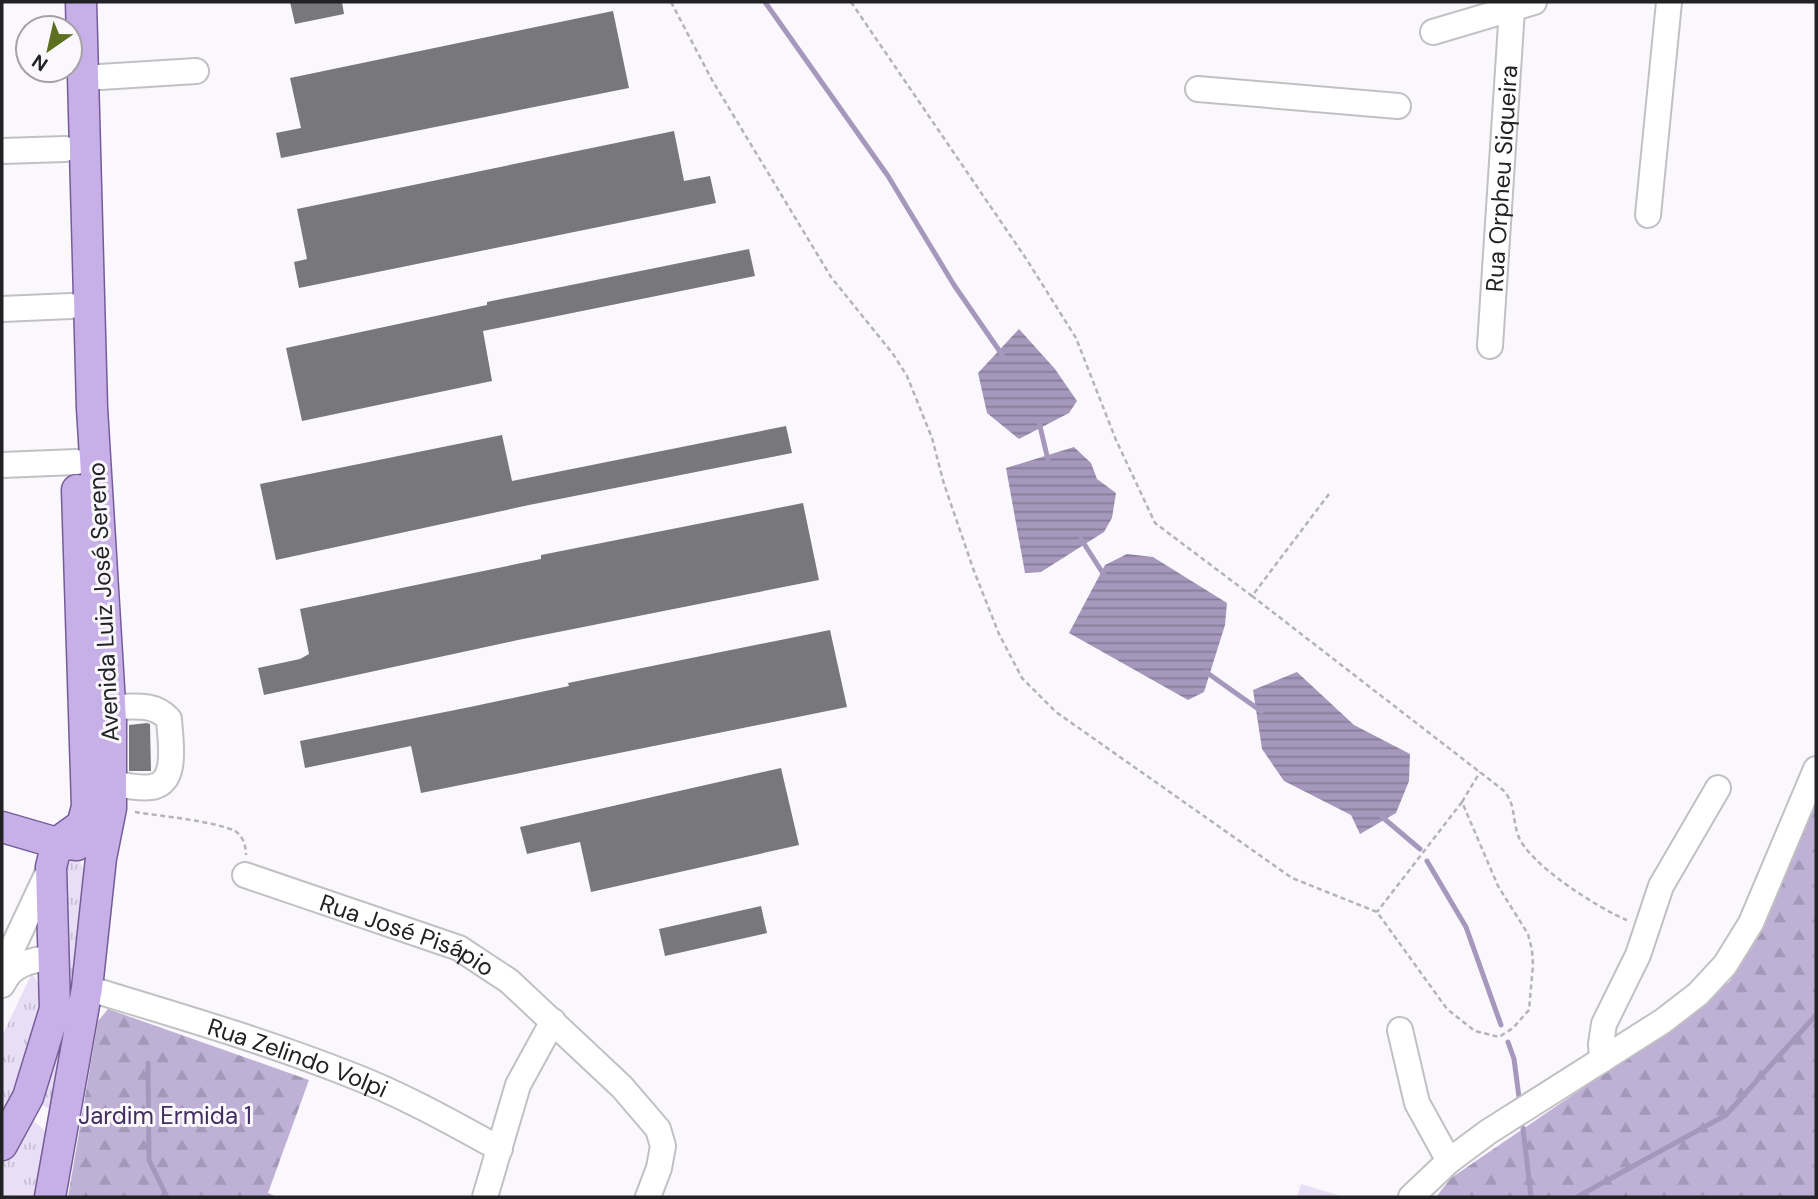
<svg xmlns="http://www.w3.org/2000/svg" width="1818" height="1199" font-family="'DM Sans',sans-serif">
<defs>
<pattern id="grass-tufts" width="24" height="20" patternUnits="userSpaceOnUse" patternTransform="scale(1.75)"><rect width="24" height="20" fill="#e8dff7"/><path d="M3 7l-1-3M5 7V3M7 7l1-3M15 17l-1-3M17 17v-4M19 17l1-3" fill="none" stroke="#c7bfd3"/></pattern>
<pattern id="forest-firs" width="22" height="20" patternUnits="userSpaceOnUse" patternTransform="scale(1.75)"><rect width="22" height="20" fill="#beb1d5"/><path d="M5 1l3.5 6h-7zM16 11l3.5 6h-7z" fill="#a398b7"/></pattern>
<pattern id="water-rules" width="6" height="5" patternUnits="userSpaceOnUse" patternTransform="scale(1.75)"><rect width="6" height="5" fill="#a598bc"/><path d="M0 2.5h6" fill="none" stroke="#867c98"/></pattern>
</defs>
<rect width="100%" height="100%" fill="#faf8fc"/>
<path fill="url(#grass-tufts)" d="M74,857L80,861L86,874L72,1002L56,1103L49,1109L43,1105L41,1096L62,859Z
M32,973L44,993L18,1087L2,1118V1036Z
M28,1116L52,1137L43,1197H2V1159Z"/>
<path fill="url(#forest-firs)" d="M1816,801V1197H1436L1451,1178L1675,1025L1730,981L1762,928Z
M108,1009L309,1080L268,1193L277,1197H68L98,1021Z"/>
<path fill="#e8dff7" d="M1301,1184L1344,1197H1297Z"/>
<path fill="url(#water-rules)" d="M1019,329L1055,369L1077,401L1069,413L1019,439L987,413L978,373Z
M1074,447L1091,463L1097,479L1116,493L1112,518L1104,532L1041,572L1025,573L1006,468Z
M1127,554L1153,557L1227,603L1225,625L1204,692L1188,700L1069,633L1105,565Z
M1297,672L1354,725L1410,754L1409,781L1396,813L1360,834L1351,815L1284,781L1262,749L1253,690Z"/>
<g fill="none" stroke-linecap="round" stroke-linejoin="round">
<path stroke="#a598bc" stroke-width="5" d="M765,2L888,176L954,285L1003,356
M1039,422L1048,460
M1081,539L1104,575
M1206,672L1261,711
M1381,816L1420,849
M1427,861L1466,927L1501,1025
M1508,1042L1514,1059L1519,1097
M148,1063L149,1160L167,1197
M1523,1128L1531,1197
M1577,1197L1726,1115L1816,1015"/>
</g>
<path fill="#78777a" d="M290,2H342L344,14L295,24Z
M613,11L629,88L281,158L276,133L301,128L290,78Z
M674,131L684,181L710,176L716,203L299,288L294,262L307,259L297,209Z
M749,249L755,276L483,331L492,381L302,421L286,348L487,305V302Z
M786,426L792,453L529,505L276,560L260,484L502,435L512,481Z
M803,503L819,580L518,640L264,695L258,668L300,659L309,654L300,609L541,559V555Z
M830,630L847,707L421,793L411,746L305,768L300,741L470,707L569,686L568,683Z
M147,723L150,724L151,771H129V725Z
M781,768L799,845L591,892L580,842L527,854L520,827Z
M761,906L767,933L665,956L659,929Z"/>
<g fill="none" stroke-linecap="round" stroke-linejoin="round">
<g stroke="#c1c0c3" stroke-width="28">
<g id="minor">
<path d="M1433,32L1534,2"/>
<path d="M84,78L196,71"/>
<path d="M1198,89L1398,106"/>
<path d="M2,151L65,149"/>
<path d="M1648,215L1669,2"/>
<path d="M2,309L71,306"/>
<path id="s1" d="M1490,346L1512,9"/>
<path d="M2,465L76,462"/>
<path d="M110,707C133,707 153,702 169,719C170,740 179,784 151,787C138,789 124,785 111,783"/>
<path id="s2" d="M245,875L459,948L509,981L622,1087L658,1129L663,1146L659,1168L648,1197"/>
<path d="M8,975C21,961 36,960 54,957"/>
<path d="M2,985L8,975L12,949L50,868"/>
<path id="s3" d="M87,988C176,1015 265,1041 351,1075C403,1095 451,1122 500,1149"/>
<path d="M1400,1030L1417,1103L1449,1161"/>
<path d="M1602,1060L1601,1044L1604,1024L1638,955L1661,886L1718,788"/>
<path d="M485,1197L518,1085L553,1021"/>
<path d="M1411,1197L1449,1161L1488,1132L1663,1021L1698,994L1725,965L1751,923L1816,769"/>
</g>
</g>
<g stroke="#755c99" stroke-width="33">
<path id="major" d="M2,827L57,843L77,845
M2,1145L28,1097L55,1009L51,867L57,843L82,825L87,807L77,490
M50,1197L87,988L101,858L111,808V720L92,408L81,2"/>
</g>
<path stroke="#b4b3b6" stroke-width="2.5" stroke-dasharray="5 3.5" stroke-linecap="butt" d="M671,2L712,80L831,277L893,354L907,376L932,438L944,484L974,571L999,634L1022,678L1056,712L1292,878L1377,912L1447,1009L1475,1031L1499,1037L1513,1028L1529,1010L1533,965L1532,950L1528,934L1498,886L1462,802L1377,912
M851,2L1027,260L1076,338L1116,440L1155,523L1252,596
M1329,494L1252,596L1503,790C1516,804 1512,818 1518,835C1527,863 1599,909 1627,920
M1462,802L1480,772
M135,812C160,816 214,821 235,831C243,836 246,846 246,855"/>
<use href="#minor" stroke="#fff" stroke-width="24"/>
<use href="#major" stroke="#c7b0e8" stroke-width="30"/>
</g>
<g text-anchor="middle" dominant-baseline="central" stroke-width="6" stroke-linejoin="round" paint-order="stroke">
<g font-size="24" fill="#222123" stroke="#faf8fc">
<text stroke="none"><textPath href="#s1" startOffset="168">Rua Orpheu Siqueira</textPath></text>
<text transform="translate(103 602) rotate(-93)">Avenida Luiz José Sereno</text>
<text stroke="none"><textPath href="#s2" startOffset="173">Rua José Pisápio</textPath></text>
<text stroke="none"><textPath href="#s3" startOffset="222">Rua Zelindo Volpi</textPath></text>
</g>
<g font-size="24" fill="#422e5e" stroke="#faf8fc">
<text x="165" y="1115">Jardim Ermida 1</text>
</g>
</g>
<rect width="1818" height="1199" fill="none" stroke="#222123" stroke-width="7"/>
<g transform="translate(49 49) rotate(214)"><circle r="33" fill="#faf8fc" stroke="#a4a2a5" stroke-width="2"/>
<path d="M0-5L12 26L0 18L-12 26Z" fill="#5d701f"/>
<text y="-10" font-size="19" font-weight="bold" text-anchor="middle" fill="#222123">N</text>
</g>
</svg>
